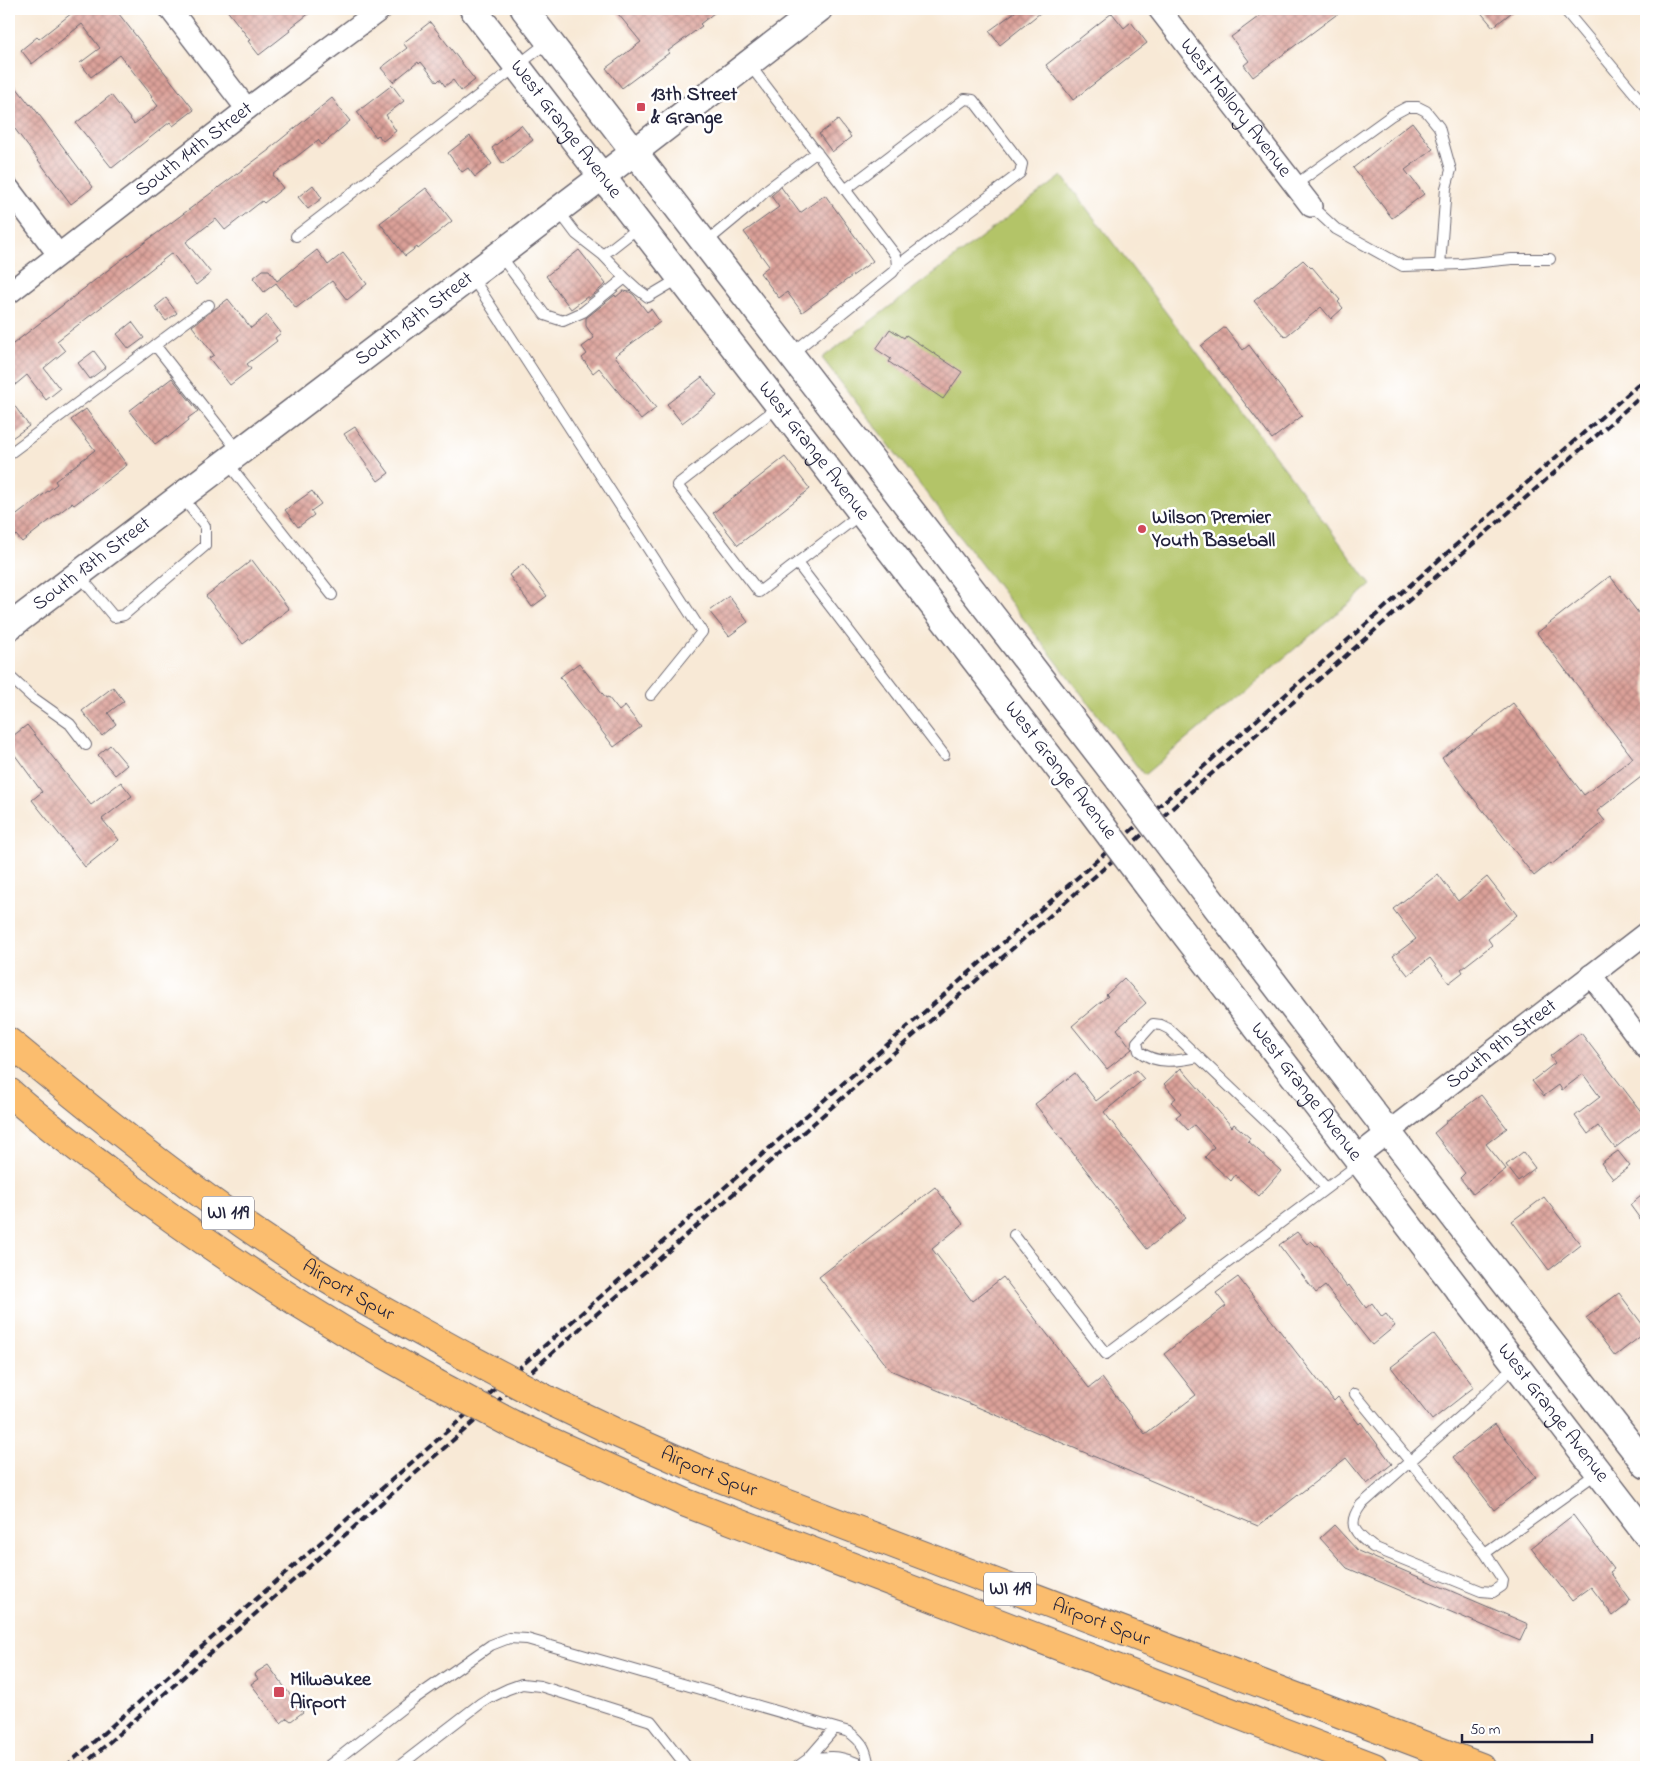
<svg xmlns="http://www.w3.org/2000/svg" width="1655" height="1776" font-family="'Indie Flower',sans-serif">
<defs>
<pattern id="building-cross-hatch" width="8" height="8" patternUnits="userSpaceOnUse" patternTransform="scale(1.25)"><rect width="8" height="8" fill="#dca199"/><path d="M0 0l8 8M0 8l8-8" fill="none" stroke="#b2837e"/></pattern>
</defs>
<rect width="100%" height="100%" fill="#fff"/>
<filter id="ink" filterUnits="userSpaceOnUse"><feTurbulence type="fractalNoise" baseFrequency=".02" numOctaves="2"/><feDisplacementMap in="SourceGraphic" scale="10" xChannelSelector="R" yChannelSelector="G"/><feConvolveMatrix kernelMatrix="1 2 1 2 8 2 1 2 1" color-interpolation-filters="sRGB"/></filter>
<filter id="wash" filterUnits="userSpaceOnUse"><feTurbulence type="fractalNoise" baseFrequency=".0096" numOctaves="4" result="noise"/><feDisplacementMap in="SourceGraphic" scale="20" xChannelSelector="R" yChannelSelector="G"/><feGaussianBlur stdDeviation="1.12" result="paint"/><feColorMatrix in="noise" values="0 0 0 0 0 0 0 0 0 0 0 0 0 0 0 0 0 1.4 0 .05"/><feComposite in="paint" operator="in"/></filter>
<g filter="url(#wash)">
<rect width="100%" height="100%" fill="#f8e9d6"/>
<path fill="#b3c467" stroke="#6a7351" d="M1062,176L1289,474L1371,585L1144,775L822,358Z"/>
<g id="blocks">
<path fill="url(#building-cross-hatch)" d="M77,9H115L194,110L173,126L170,122L112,168L76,123L111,95L134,124L158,106L151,97L152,96L120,55L91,77L80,63L100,48L82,24L32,64L21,50L37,37L39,39Z
M226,9H315L289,29L290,31L259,55L248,41L250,40Z
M614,9H719L700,24L702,26L668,51L669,53L622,88L606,68L641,42Z
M1019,9H1045L1000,45L989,31Z
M1269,9H1344L1253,77L1244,65L1249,61L1231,37Z
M1478,9H1516L1493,27Z
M1112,13L1124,28L1131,22L1147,43L1073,100L1046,65Z
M430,22L475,80L461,91L453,80L445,86L440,79L437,82L421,62L419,64L418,62L393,82L381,68L407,48L403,43Z
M9,78L30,105L31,104L93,187L71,204L9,121Z
M392,85L404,101L386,115L396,131L383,141L378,135L376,137L357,112Z
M332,98L350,121L322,145L318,140L273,175L283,188L264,203L262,201L225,230L216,219L186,242L211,273L196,285L172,253L57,341L65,351L44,368L60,389L46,400L27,375L9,390V347L117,263L269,150V149Z
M838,120L851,137L832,152L819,134Z
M1412,122L1433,149L1405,170L1424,194L1392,218L1353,168Z
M521,125L533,140L503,164L492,148Z
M470,136L492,164L475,177L468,168L462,172L448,153Z
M313,185L322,198L308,209L298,197Z
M781,187L800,213L825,195L873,261L802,312L787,292L779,298L760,273L769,266L744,232L779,207L771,196Z
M426,188L452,221L418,249L417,247L405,256L380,223Z
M317,250L328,265L343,253L367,284L347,300L332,281L296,308L276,283L264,292L253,278L263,270H269L277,281Z
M579,250L606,284L588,299V296L571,309L546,276Z
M1303,260L1311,268L1312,267L1340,300L1338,302L1343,308L1331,319L1321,307L1285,337L1254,301Z
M623,291L630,292L634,295L647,312L651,309L660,322L615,356L656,408L641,420L599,368L593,373L582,358L587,354L582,347L594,338L586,326V318L615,295L616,297Z
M166,298L177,313L166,321L155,307Z
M228,299L251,328L267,315L281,333L275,338L277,341L247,364L251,369L230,385L209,358L214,355L192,326Z
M132,322L144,338L129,349L117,334Z
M1225,327L1243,350L1249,345L1302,416L1272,439L1201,346Z
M890,329L904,338L906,335L962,372L943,399L889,362L891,359L876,349Z
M94,351L106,367L90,379L78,363Z
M702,377L717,396L682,423L667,404Z
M172,378L198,411L188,418L189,420L167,438L166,436L155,444L129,411Z
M9,398L29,426L9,440Z
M86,409L127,465L74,505L72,503L22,542L16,535L9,541V521L57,484L55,481L95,450L71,420Z
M355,427L389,473L378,481L344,434Z
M785,457L810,489L738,545L713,513Z
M312,491L321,504L311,511L314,515L298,527L285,510Z
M252,560L289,609L243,644L206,596Z
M523,564L547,596L532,607L509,575Z
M1610,576L1646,623V775L1645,774L1597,811L1605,821L1551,865L1550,863L1534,876L1442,758L1513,703L1584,795L1633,758L1537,633Z
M729,596L748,622L729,636L709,611Z
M579,663L606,698L608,697L619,711L625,706L641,727L614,747L560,677Z
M113,687L124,701L108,713L116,724L102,736L82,711Z
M27,725L91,805L121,782L132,796L102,819L119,840L85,867L32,800L42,792L9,747V739Z
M110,745L127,765L115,775L98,755Z
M1438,874L1458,901L1487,877L1517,915L1488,939L1492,945L1461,969L1463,972L1449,983L1430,958L1408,975L1393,956L1416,939L1393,909Z
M1124,978L1146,1003L1117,1029L1132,1049L1107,1069L1072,1026L1108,996L1106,995Z
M1581,1033L1646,1118V1124L1615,1148L1598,1126L1588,1134L1575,1116L1600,1097L1583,1074L1562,1090L1559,1085L1544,1096L1532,1081L1555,1063L1550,1056Z
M1181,1068L1232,1127L1234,1124L1250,1138L1248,1141L1281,1171L1259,1196L1235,1175L1231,1181L1205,1157L1214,1147L1194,1125L1188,1130L1176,1117L1181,1113L1171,1102L1176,1098L1164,1084Z
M1136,1070L1144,1079L1104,1112L1186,1218L1147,1249L1035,1104L1075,1073L1096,1101Z
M1481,1095L1507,1128L1486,1144L1506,1169L1473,1194L1460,1178L1465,1173L1434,1133L1446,1123L1445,1122Z
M1618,1151L1630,1166L1613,1179L1601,1163Z
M1523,1152L1535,1168L1518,1181L1506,1165Z
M935,1187L963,1224L932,1249L972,1301L1003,1277L1089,1388L1102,1378L1145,1434L1196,1395L1164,1354L1226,1306L1216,1293L1238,1277L1334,1401L1338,1397L1359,1424L1361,1422L1392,1464L1367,1484L1346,1458L1258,1526L890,1370L819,1277Z
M1646,1192V1227L1630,1205Z
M1544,1197L1581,1245L1549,1270L1512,1221Z
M1297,1232L1307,1244L1311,1241L1316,1246L1318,1245L1331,1263L1330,1264L1347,1287L1349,1285L1366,1308L1372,1303L1382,1317L1386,1314L1395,1326L1372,1345L1325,1286L1316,1293L1279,1245Z
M1619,1293L1646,1329V1332L1615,1356L1586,1318Z
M1434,1334L1474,1387L1432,1420L1391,1367Z
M1495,1424L1536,1477L1494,1510L1453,1457Z
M1573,1515L1614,1569L1610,1572L1630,1600L1627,1605L1613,1616L1591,1587L1572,1601L1531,1548Z
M1334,1525L1358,1551L1528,1624L1520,1641L1347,1568L1320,1538Z
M268,1665L303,1712L291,1721L287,1718L281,1723L251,1684L258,1679L255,1675L257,1672Z"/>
</g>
</g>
<g filter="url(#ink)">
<use href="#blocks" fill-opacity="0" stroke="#6d6871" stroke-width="1"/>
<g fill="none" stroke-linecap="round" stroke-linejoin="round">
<g stroke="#6d6871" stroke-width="12">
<path id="service" d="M1564,9L1646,107
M749,64L896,256L897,266L893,272L791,354
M1295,185L1392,115L1407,107H1418L1426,111L1439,127L1451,170L1446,188L1440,265
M845,190L965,99L973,100L1022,164L1020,173L897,266
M1311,206L1336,229L1403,266L1462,264L1512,259H1550
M558,210L576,234L603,255
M296,236L548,42
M705,243L751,205L769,188L817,152
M500,255L545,315L563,321L583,312L625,278L636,288L648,297L680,278
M472,277L702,632L651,695
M625,278L603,255L640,226
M155,345L239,452
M778,407L677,485L759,592L862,513
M9,454L209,305
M227,462L332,595
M797,563L944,755
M79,575L114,617L124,615L205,546V526L182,497
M9,676L32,697L70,724L86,745
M1198,1057C1178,1061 1156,1065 1139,1051L1137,1042L1153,1024L1161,1025L1169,1029L1278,1133L1326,1188
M1014,1235L1106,1354L1360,1163
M1516,1365L1478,1401L1361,1505C1346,1525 1355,1533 1373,1547L1481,1591L1493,1592L1502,1586L1503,1580L1485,1553L1597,1473
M1355,1394L1485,1553
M808,1759C836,1755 841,1756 867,1767
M327,1767L414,1699L491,1645L509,1638L527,1639L849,1732C864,1743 866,1750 869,1767
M398,1767L481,1703L489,1698L508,1689L522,1684L540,1686L651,1721L687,1767
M797,1767L808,1759L835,1728"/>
</g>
<g stroke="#6d6871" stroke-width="24">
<g id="minor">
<path d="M170,9L247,109"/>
<path id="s1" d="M1159,9L1311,206"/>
<path d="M9,189L58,254"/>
<path id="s2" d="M9,293L247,109L381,9"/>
<path d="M1591,975L1646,1048"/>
<path id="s3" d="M1356,1157L1646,933"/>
</g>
</g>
<g stroke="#6d6871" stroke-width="29">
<g id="tertiary">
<path id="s4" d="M473,9L1089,808"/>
<path d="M524,9L1119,780"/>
<path id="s5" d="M9,627L633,153L819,9"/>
<path d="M1184,865L1374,1114L1646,1465"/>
<path id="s6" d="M1153,893L1646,1534"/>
</g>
</g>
<g stroke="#6d6871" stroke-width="30">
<g id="motorway">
<path id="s7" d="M9,1042C107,1123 206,1203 314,1271C363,1301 415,1328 465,1356"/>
<path d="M9,1092C40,1120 74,1145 107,1170C211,1250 320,1320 435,1383"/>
<path id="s8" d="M544,1398L619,1434L712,1475L1481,1767"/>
<path d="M514,1425L686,1503L1374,1767"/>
</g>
</g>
<use href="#service" stroke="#fff" stroke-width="10"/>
<use href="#minor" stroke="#fff" stroke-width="21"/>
<use href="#tertiary" stroke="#fff" stroke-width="26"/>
<use href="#motorway" stroke="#fbbd6e" stroke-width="28"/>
<path stroke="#22223b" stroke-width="4" stroke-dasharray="8 4" stroke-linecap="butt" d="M65,1767L1646,378
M81,1767L1646,392"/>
<g stroke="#6d6871" stroke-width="29" stroke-linecap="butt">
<path id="tertiary-bridge" d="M1119,780L1184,865
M1089,808L1153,893"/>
</g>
<g stroke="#6d6871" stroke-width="30" stroke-linecap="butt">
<path id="motorway-bridge" d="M465,1356L544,1398
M435,1383L514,1425"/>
</g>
<use href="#tertiary-bridge" stroke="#fff" stroke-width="26"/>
<use href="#motorway-bridge" stroke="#fbbd6e" stroke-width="28"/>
</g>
</g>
<g fill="#d1495b" stroke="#fff" stroke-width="2">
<rect x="636" y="102" width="10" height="10" rx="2.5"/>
<circle cx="1142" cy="529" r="5"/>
<rect x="273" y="1686" width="12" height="12" rx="2.5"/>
</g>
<g text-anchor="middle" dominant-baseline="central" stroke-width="5" stroke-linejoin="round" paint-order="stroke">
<g fill="#fff" stroke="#646476" stroke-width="1">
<rect x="202" y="1196.5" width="52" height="33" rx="4"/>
<rect x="984" y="1572.5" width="52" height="33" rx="4"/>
</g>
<g font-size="19" font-weight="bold" fill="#22223b">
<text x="228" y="1213">WI 119</text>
<text x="1010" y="1589">WI 119</text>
</g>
<g font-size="20" font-weight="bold" fill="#22223b" stroke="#fff" text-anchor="start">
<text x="651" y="95">13th Street<tspan x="651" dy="23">&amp; Grange</tspan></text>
<text x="1152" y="518">Wilson Premier<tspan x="1152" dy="23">Youth Baseball</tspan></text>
<text x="290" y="1680">Milwaukee<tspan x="290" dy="23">Airport</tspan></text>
</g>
<g font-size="20" fill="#22223b" stroke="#fff">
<text stroke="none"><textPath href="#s1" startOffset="125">West Mallory Avenue</textPath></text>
<text stroke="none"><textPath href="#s4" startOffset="152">West Grange Avenue</textPath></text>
<text stroke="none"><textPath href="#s2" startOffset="234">South 14th Street</textPath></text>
<text stroke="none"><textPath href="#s5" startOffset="509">South 13th Street</textPath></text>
<text stroke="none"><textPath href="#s4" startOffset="558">West Grange Avenue</textPath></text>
<text stroke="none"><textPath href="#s5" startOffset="104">South 13th Street</textPath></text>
<text transform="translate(1060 771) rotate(52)">West Grange Avenue</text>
<text stroke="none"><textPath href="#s3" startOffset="184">South 9th Street</textPath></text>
<text stroke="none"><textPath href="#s6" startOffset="251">West Grange Avenue</textPath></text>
<text stroke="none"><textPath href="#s7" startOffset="421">Airport Spur</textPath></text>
<text stroke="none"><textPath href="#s6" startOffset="656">West Grange Avenue</textPath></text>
<text stroke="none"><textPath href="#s8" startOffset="181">Airport Spur</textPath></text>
<text stroke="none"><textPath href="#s8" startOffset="601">Airport Spur</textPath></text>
</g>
</g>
<rect width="1655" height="1776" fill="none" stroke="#fff" stroke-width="30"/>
<path d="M1462 1734v8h130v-8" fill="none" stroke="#22223b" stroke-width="2.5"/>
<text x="1470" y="1734" font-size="15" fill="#22223b" stroke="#ffffff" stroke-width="4" paint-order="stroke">50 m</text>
</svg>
